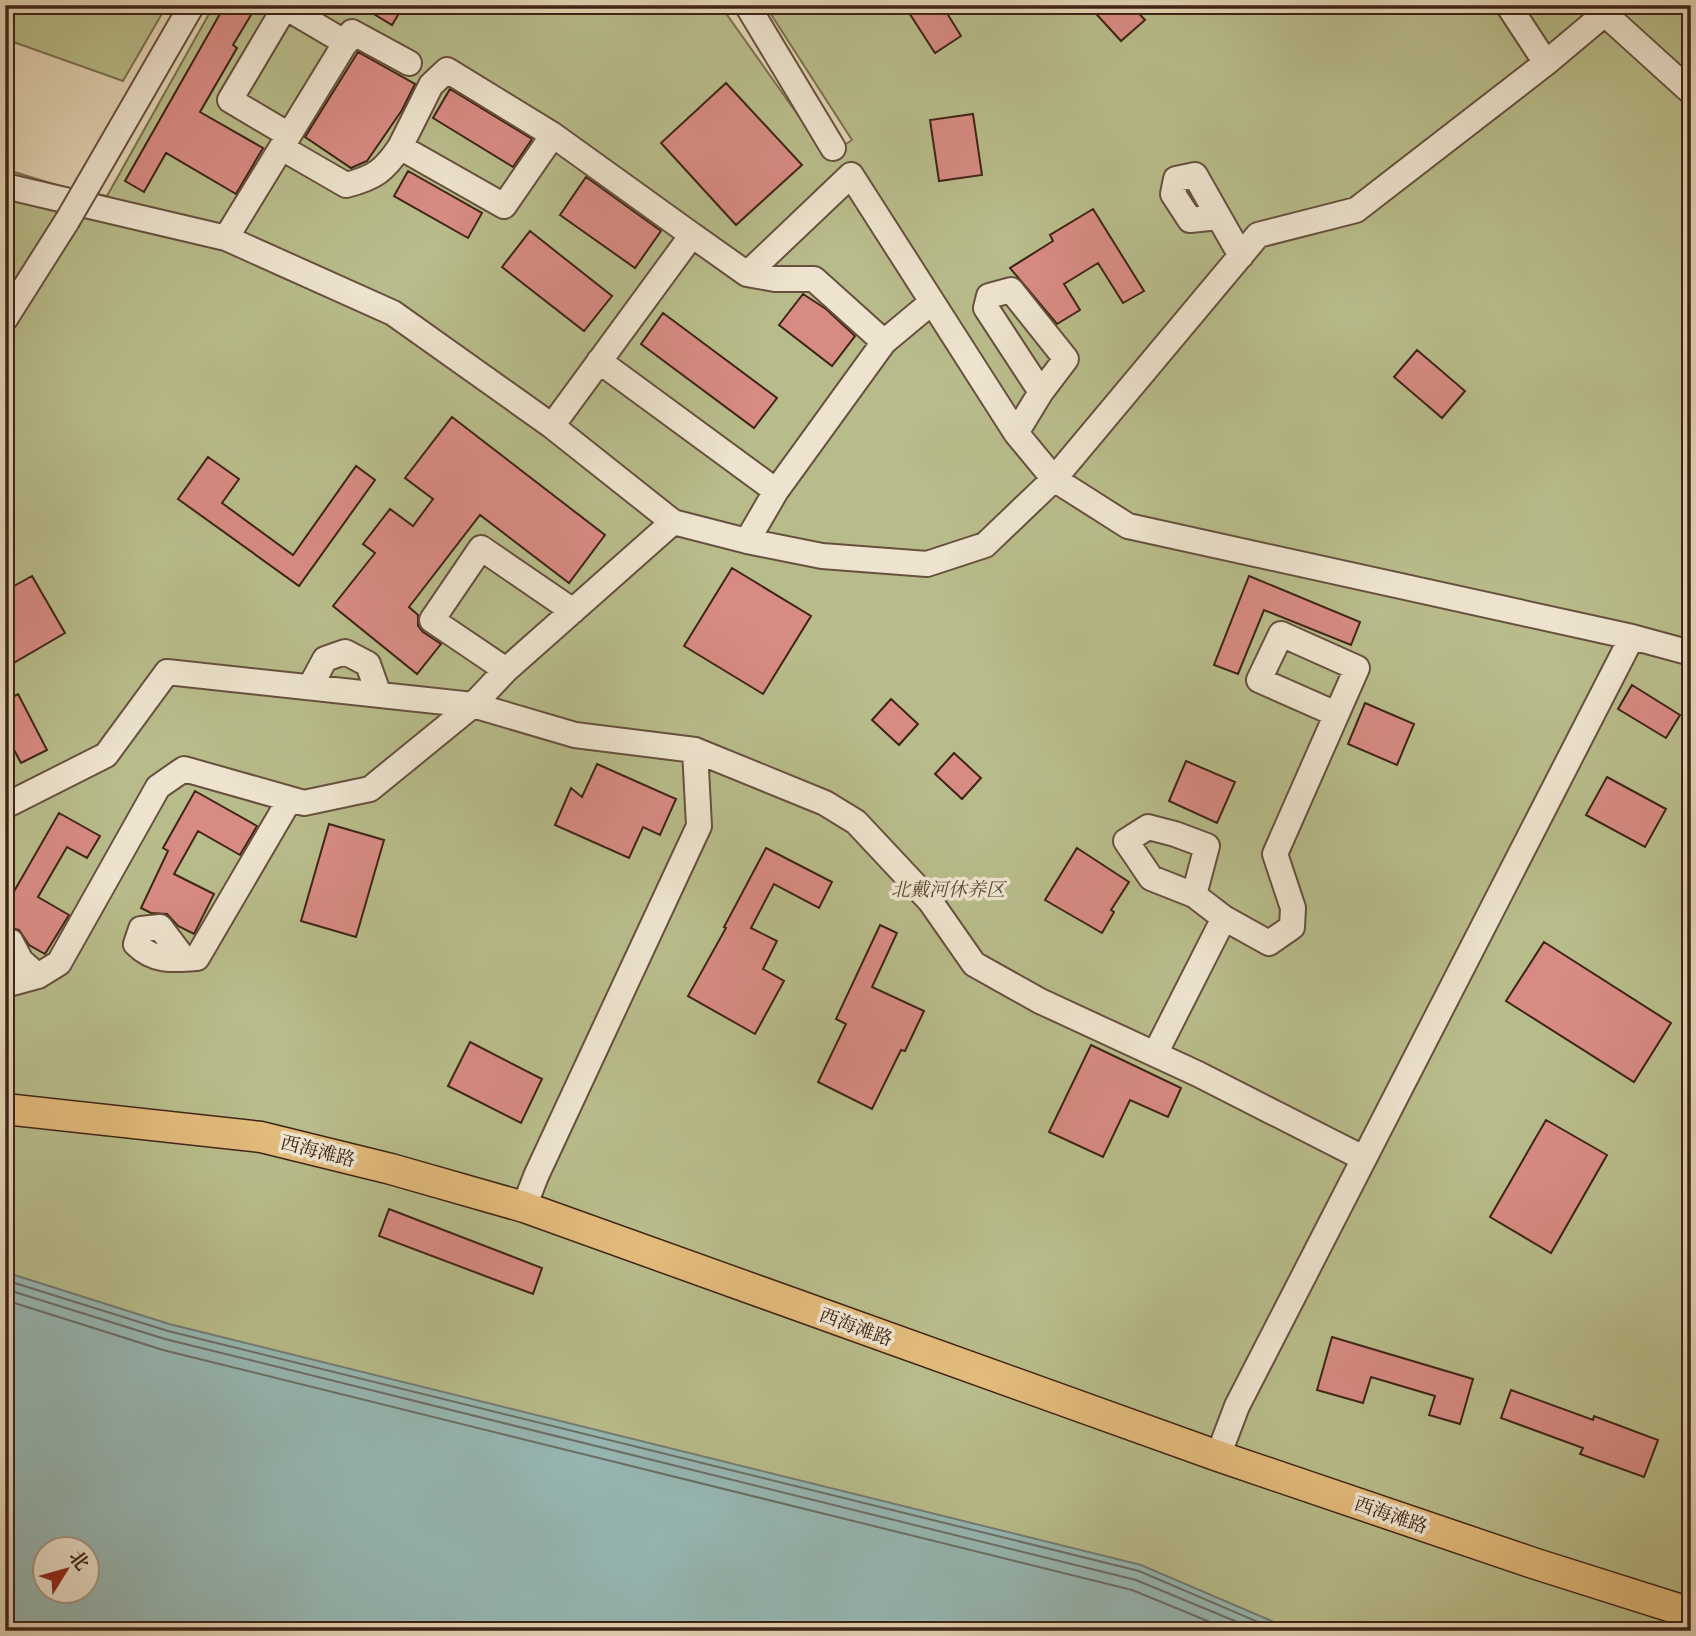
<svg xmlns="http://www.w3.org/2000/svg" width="1696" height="1636" font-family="'Libre Caslon Text','Noto Serif SC',serif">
<rect width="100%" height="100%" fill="#e3d4b4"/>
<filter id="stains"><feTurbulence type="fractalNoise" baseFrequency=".00286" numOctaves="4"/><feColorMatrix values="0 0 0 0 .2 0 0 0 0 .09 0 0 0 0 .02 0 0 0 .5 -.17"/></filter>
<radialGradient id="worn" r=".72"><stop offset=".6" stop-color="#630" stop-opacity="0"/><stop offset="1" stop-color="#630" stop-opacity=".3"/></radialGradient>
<path fill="#b8bc8a" stroke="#7c7050" stroke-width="2" fill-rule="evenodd" d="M5,5H167L123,81L5,39Z
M214,5H720L827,156L852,140L765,5H1691V1631H5V169L63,187L107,196ZM46,1548H88V1590H46Z"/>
<path fill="#96b7b3" stroke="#737c75" stroke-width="2" fill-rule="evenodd" d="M5,1272L169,1324L1141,1565L1295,1631H5ZM46,1548H88V1590H46Z"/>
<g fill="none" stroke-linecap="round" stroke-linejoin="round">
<path stroke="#6a6e65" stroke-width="2" d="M5,1280L168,1331L1139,1571L1279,1631
M5,1289L165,1339L1136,1580L1259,1631
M5,1300L163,1350L1132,1590L1232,1631"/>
</g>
<path fill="#d88b83" stroke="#3f2417" stroke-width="2" d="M225,5H257L233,45L237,48L200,112L263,148L236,194L166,153L144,192L125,181Z
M359,5H404L392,25Z
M904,5H942L961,36L935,53Z
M1088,5H1131L1145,20L1121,41Z
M358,52L415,84L402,110L367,161L351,168L305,137Z
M726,83L802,165L736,225L661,143Z
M450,89L532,139L513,167L433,118Z
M973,114L982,175L939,181L930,120Z
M408,171L482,213L468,238L394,196Z
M586,177L661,231L635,268L560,215Z
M1093,209L1144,291L1123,303L1098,263L1064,284L1080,310L1057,324L1010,268L1053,241L1050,235Z
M530,231L612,296L584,331L502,267Z
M803,294L826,309L855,336L832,366L779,325Z
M663,313L777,398L754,428L641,344Z
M1417,350L1465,391L1442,418L1394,377Z
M452,417L605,535L569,583L480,515L409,607L418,615V626L423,632L441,644L417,674L333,606L375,553L363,544L390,509L413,526L433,499L405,478Z
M208,457L239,479L222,503L293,555L356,466L375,480L299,586L178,499Z
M732,568L811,616L763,694L684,646Z
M32,576L65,633L5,668V591Z
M1249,576L1360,622L1351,645L1264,610L1238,674L1214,665Z
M1632,685L1680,715L1666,738L1618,709Z
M18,694L47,750L21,763L5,733V701Z
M891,699L918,724L899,745L872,720Z
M1365,703L1414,724L1397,765L1348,744Z
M954,753L981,778L962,799L935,774Z
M1186,761L1235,782L1217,823L1169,801Z
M597,764L676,799L660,835L643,827L629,858L555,825L571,788L582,797Z
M1607,777L1666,809L1645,847L1586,815Z
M195,791L257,826L240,855L198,831L174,874L214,894L194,934L178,926L167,914L151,913L141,908L168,851L163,848Z
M59,813L100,836L87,858L67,847L38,897L69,915L45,954L29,945L19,930L5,927V907Z
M329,824L384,840L356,937L301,921Z
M766,848L832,882L819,908L774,884L751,928L777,941L763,969L784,981L755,1034L688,996L726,928L724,927Z
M1077,848L1129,882L1111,910L1114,912L1102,933L1045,900Z
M880,925L897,933L872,987L924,1011L905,1051L901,1050L872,1109L818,1082L846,1024L836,1019Z
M1544,942L1671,1023L1634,1082L1506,1001Z
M470,1042L542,1079L521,1123L448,1086Z
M1091,1045L1181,1088L1168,1117L1130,1100L1103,1157L1049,1132Z
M1546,1120L1607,1155L1551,1253L1490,1217Z
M389,1209L542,1268L533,1294L379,1236Z
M1332,1337L1473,1379L1460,1424L1429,1415L1435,1396L1371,1377L1363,1403L1317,1390Z
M1511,1390L1593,1420L1594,1416L1658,1440L1644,1477L1580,1454L1583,1448L1501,1418Z"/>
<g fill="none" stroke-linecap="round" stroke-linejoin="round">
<g stroke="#68503e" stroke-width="28">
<path id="minor" d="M747,5L833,148
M1508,5L1546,63
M1605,14L1691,92
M289,135L230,100L285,7L346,43
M553,135L504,206L400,147L431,85L447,70L553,135L692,235
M282,148L346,185C374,178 384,171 400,147
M88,185L192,5
M5,186L226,238L393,313L552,426L673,522L747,541L822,556L927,564L985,545L1054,479L1258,235L1356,210L1546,63L1615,5
M1219,217L1190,220L1173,194L1176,179L1195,175L1241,256
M226,238L352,32L409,63
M747,274L775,279H814L884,342
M5,319L67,221
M599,361L776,491
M552,426L692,235L747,274L851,175L1016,433L1054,479L1128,526L1632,637L1691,653
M1016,433L1041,392L1066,359L1011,290L989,296L986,308L1041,392
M747,541L776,491L884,342L932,302
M506,670L432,620L481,548L573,611
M310,687L325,659L345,652L368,664L379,695
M5,806L106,755L167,672L473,705L575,735L695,750L825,803L856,822L930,901L974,964L1040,1001L1198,1074L1363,1158
M1194,895L1151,878L1126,841L1148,827L1175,834L1207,846L1194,895L1224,918L1269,943L1292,927L1293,908L1275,854L1357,668L1281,634L1259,680L1336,714
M5,942H11L21,961L38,976
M184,959L160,927L141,929L136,944C154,962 173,960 197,958L290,799
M5,985L38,976L59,963L158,787L184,769L304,803L370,789L473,705L506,670L673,522
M1155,1054L1224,918
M524,1207L536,1176L699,826L695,750
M1218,1456L1237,1406L1632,637"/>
</g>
<g stroke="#3f2417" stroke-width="33">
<path id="major" d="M5,1109L261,1137L391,1169L524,1207L1218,1456L1533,1563L1691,1613"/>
</g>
<use href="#minor" stroke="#ede3ce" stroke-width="24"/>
<use href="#major" stroke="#e2ba7a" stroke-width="30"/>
<g stroke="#68503e" stroke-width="28" stroke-linecap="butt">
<path id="minor-bridge" d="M67,221L88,185"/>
</g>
<use href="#minor-bridge" stroke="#ede3ce" stroke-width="24"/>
</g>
<g text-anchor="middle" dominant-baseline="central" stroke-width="7" stroke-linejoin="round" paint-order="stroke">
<g font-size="19" font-style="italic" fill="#5d4a34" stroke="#ede3ce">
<text x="948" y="889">北戴河休养区</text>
</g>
<g font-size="19" fill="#3f2417" stroke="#ede3ce">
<text transform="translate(318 1151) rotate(14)">西海滩路</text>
<text transform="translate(856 1327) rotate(20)">西海滩路</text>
<text transform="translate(1391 1515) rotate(19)">西海滩路</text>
</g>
</g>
<rect width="1696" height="1636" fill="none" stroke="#e3d4b4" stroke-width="28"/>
<rect x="7" y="7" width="1682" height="1622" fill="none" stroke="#3f2417" stroke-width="3.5"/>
<rect x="14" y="14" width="1668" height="1608" fill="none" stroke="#3f2417" stroke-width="2"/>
<g transform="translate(66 1570) rotate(53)"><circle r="33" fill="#ede3ce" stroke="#a79785" stroke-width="2"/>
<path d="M0-5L12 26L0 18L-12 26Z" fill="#8f2418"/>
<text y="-10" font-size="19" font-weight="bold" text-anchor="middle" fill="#3f2417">北</text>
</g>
<rect width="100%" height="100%" filter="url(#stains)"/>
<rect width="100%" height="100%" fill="url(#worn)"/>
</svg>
